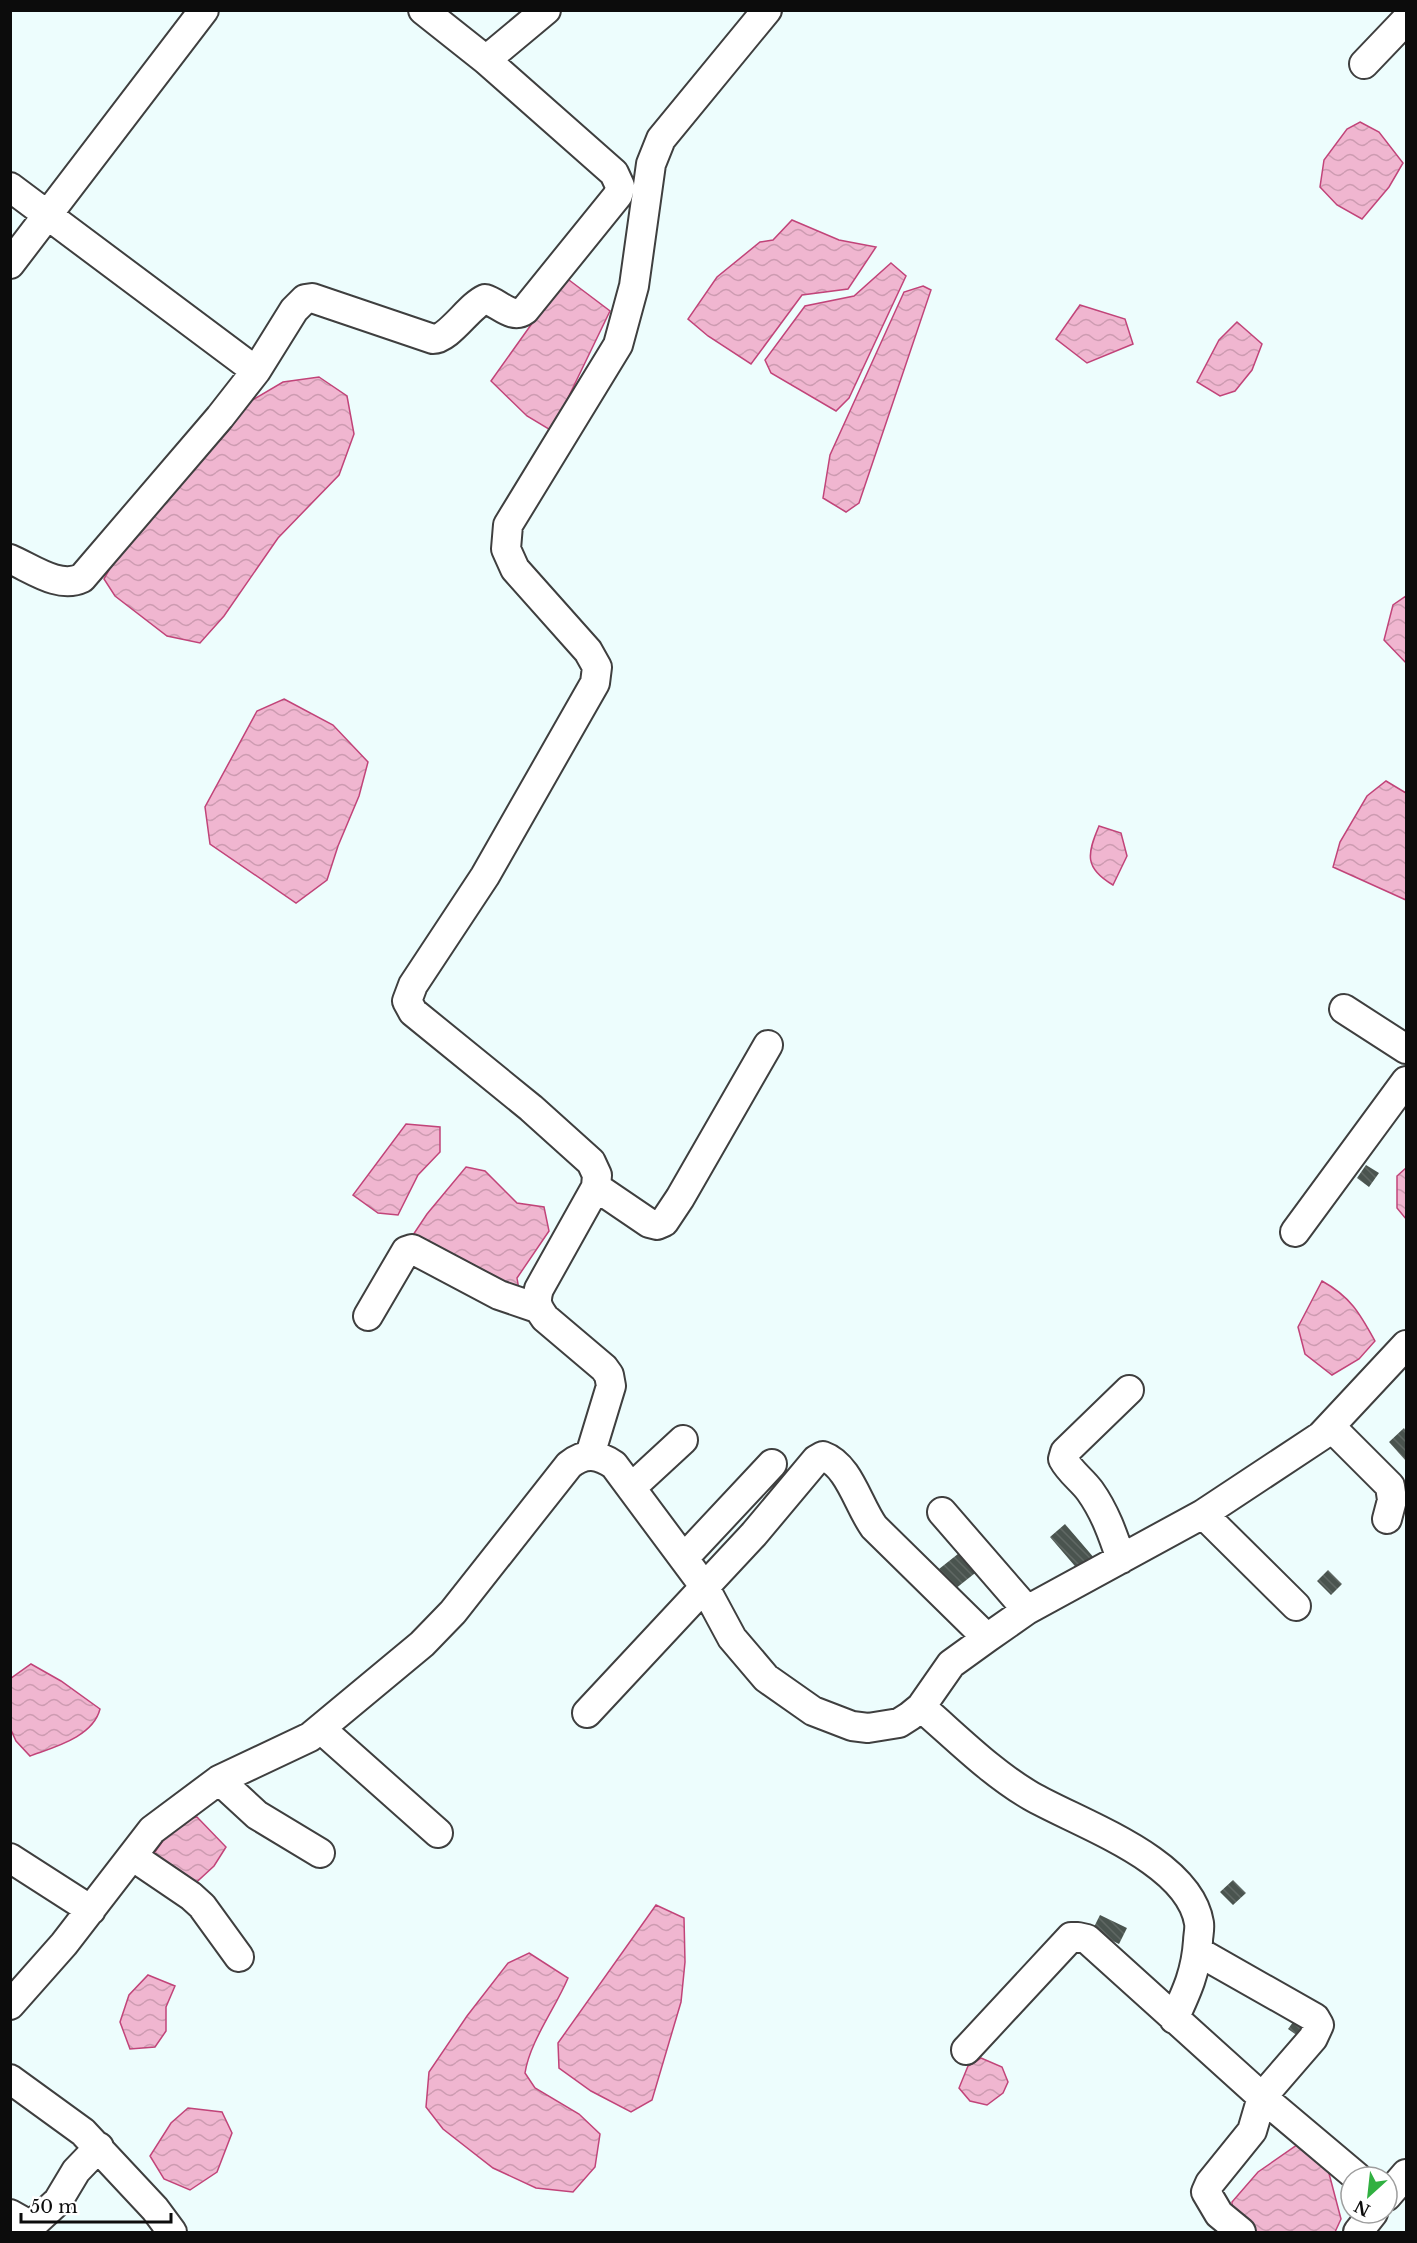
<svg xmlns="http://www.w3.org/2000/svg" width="1417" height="2243" font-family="'Libre Baskerville',serif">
<defs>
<pattern id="water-waves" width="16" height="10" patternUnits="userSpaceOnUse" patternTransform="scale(1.5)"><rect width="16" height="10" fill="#f0b6d0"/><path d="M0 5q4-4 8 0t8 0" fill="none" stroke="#cd9bb1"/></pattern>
<pattern id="building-back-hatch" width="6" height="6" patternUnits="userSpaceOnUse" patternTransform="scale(1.5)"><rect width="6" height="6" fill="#4a544f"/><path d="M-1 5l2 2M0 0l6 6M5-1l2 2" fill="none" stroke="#606864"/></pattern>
</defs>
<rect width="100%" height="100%" fill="#edfdfd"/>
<path fill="url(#water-waves)" stroke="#c14479" stroke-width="1.5" d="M1360,122L1379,132L1403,163L1389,187L1362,219L1337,205L1320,187L1324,160L1347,129Z
M792,220L839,240L876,247L848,289L802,295L751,364L708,336L688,319L717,277L760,242L773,240Z
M891,263L906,276L849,398L836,411L771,373L765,360L805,306L854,296Z
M565,277L610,311L552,431L527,416L491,381Z
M923,286L931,290L859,503L846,512L823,498L830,455L904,292Z
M1080,305L1125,319L1133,344L1087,363L1056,339Z
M1237,322L1262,344L1252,370L1235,391L1220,396L1197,382L1219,340Z
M319,377L347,396L354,434L339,475L278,538L224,616L200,643L167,636L115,596L104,579L121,549L228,431L249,402L283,382Z
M1406,596V663L1384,640L1393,605Z
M284,699L333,725L368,762L359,796L338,846L327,880L296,903L210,844L205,807L257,711Z
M1386,781L1406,793V900L1333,867L1340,842L1367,796Z
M1099,826L1121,833L1127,856L1113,885C1084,868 1087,854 1099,826Z
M406,1124L440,1127V1152L418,1175L398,1215L378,1213L353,1195Z
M466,1167L485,1171L517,1203L544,1207L549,1231L517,1278L520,1296L407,1244L427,1214Z
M1406,1168V1219L1397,1208V1176Z
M1322,1281C1351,1297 1360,1314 1375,1341L1359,1359L1332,1375L1305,1354L1298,1327Z
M31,1664L61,1681L100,1709C93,1737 54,1747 30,1756L16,1741L11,1730L10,1679Z
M197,1817L226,1847L214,1866L189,1889L147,1863L177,1821Z
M656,1905L684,1918L685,1962L681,2002L652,2100L631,2112L591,2091L559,2068L558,2043Z
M529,1953L568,1978C555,2009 530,2041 525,2073L535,2088L579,2114L600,2134L595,2167L573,2192L536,2188L493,2168L443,2129L426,2107L429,2072L467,2016L508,1963Z
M148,1975L175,1986L166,2007V2031L155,2047L130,2049L120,2022L129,1995Z
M981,2058L1002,2067L1008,2082L1003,2093L987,2105L970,2101L959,2088L968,2066Z
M188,2108L222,2112L232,2133L217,2172L190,2190L164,2179L150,2156L171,2123Z
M1297,2145L1326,2162L1341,2219L1335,2232H1232V2202L1258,2172Z"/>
<path fill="url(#building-back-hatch)" d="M1366,1165L1379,1173L1369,1187L1357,1178Z
M1404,1428L1406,1432V1461L1389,1442Z
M1065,1524L1095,1559L1080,1572L1050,1537Z
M968,1546L984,1566L955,1589L939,1569Z
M1328,1570L1342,1584L1331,1595L1317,1581Z
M1233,1880L1246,1893L1233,1905L1220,1892Z
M1100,1915L1127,1928L1119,1944L1092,1931Z
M1296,2018L1313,2030L1305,2041L1288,2029Z"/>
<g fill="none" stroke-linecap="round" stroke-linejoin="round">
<g stroke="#3f3f3f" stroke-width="32">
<path id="minor" d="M423,10L486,60
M767,10L661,139L651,164L634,286L618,345L508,525L506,549L515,569L588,651L597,667L595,683L485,876L413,985L407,1001L413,1012L531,1108L591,1162L597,1175L596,1187L649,1223L657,1225L664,1222L680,1198L768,1045
M1364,64L1406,20
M10,187L256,371
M10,264L204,10
M10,559C33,569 59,589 82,578L220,417L256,371L294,310L305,299L312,298L433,339C449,339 469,306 485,299C499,303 512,320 525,310L618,195L620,186L614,173L486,60L546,10
M1344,1009L1406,1049
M1295,1232L1406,1081
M368,1316L406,1251L412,1249L499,1295L537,1308
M1331,1427L1390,1486L1392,1500L1387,1519
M590,1455L611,1386L609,1375L604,1368L545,1318C537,1307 535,1302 539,1289L596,1187
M631,1488L683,1440
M942,1512L1027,1610
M1203,1514L1296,1606
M684,1558L772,1464
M1121,1559C1113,1535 1105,1512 1090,1491C1082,1480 1070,1472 1063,1459L1065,1452L1129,1390
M921,1707C956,1737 990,1772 1031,1796C1080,1824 1189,1860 1199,1923C1200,1929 1198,1936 1198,1941C1196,1972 1187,1991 1174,2019
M587,1713L754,1534L816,1460L823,1456C849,1465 858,1505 874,1527L987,1638
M321,1729L438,1833
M219,1780L257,1815L320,1853
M132,1856L191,1896L202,1906L239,1957
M10,1858L91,1910
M1197,1951L1315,2018L1319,2025L1313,2038L1262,2097L1252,2131L1210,2183L1206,2192L1219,2214L1241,2232
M10,2005L64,1944L152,1830L219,1780L310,1737L422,1644L453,1612L569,1465C585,1452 598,1454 614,1465L704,1586L732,1638L766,1678L813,1711L852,1726L868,1728L899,1723L910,1716L921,1707L951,1664L987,1638L1027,1610L1203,1514L1321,1436L1406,1345
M966,2050L1071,1937H1078L1087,1939L1262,2097L1357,2177
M10,2079L83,2132L155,2209L172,2232
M1387,2196L1406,2174
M10,2214L26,2223L33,2224L58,2201L76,2171L99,2147
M1358,2232L1373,2213"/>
</g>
<use href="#minor" stroke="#fff" stroke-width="28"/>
</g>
<rect width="1417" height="2243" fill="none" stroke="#0c0c0c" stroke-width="24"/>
<g transform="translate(1369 2195) rotate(207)"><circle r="28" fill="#ffffff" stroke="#9e9e9e" stroke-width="1.5"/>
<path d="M0-4.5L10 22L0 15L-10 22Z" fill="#31b041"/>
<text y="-9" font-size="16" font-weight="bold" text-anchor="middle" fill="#0c0c0c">N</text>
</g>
<path d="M21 2213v9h150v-9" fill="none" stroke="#0c0c0c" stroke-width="3"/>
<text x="30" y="2213" font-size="18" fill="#0c0c0c" stroke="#ffffff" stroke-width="4.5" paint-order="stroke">50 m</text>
</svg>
